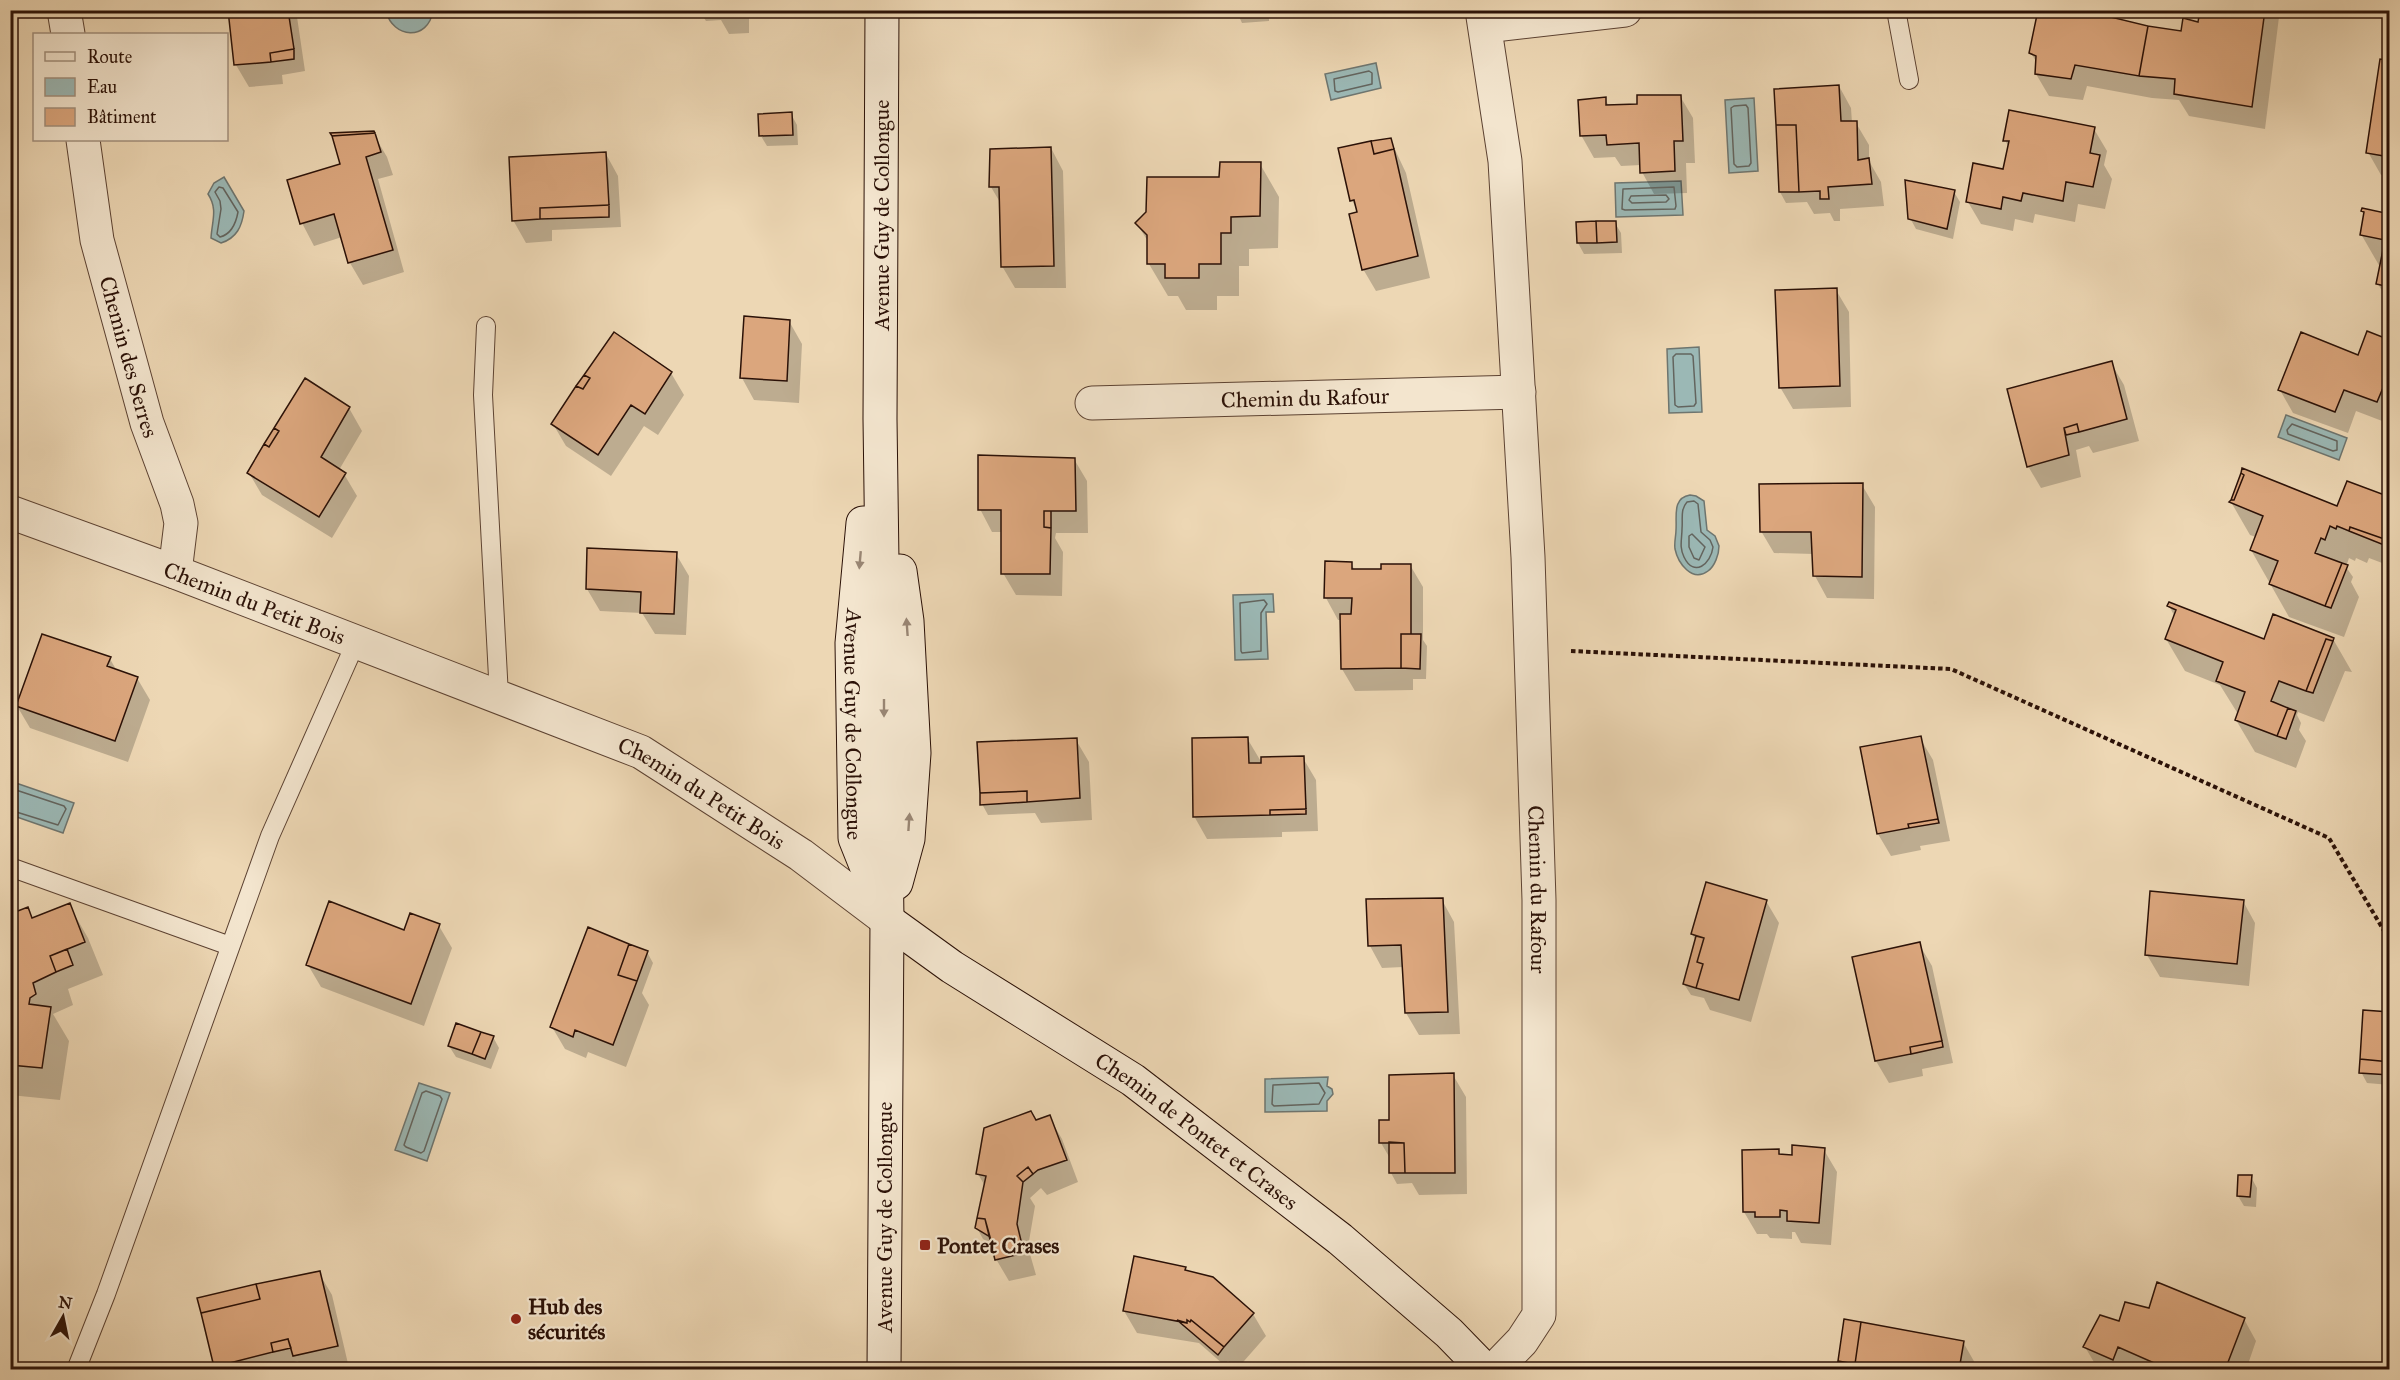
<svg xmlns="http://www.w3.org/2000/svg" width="2400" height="1380" font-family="'IM FELL Great Primer',serif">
<rect width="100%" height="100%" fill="#edd7b4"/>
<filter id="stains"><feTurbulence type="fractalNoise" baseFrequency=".00333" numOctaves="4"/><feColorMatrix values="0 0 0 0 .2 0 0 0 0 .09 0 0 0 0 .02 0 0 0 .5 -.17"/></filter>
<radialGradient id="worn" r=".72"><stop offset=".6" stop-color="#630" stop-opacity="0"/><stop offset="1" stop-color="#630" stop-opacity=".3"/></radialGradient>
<path fill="#9bb8b5" stroke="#6e756f" stroke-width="1.5" d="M386,11V10L433,11C428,41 393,39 386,11Z
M1376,63L1381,88L1331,100L1325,74Z
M1754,98L1758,171L1729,173L1725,100Z
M224,177L244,211C242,226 237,238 221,243L211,238C212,221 218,209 208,194L214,183Z
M1681,181L1683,215L1616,217L1615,183Z
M1699,347L1702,412L1669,413L1667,349Z
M2286,415L2347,438L2339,460L2278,437Z
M1690,495L1696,496L1704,501L1707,530L1715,536L1719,546C1719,554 1715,566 1708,571C1692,583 1678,563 1675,549C1674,542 1676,536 1676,530C1677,516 1672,498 1690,495Z
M1273,594L1274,612H1266L1268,659L1235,660L1233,595Z
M13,782L74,803L63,833L11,815Z
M1328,1077L1327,1086L1332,1089L1333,1094L1327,1101V1111L1265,1112V1079Z
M419,1083L450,1093L427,1161L395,1150Z"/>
<path fill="#0003" d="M229,10H296L305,71L282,75L283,84L249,87L236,65Z
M693,10H749V33L729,34L721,20L706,21L700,12Z
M1236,10H1269V21L1242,23Z
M2039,10H2111L2109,18L2182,33L2199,24L2201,10H2275L2279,17L2265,129L2189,116L2179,100L2152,98L2087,86L2083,100L2049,96L2036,74L2037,63L2031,53Z
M2390,52V176L2381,175L2368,152Z
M1839,86L1851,108L1852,123H1856L1869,145V161L1881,182L1884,206L1840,209V221H1834L1830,213L1814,214L1807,202L1786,203L1780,192Z
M1680,96L1693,118L1695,163H1686L1687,193L1654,194L1642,172L1641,165L1621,166L1615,157L1594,158L1581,135L1605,99L1609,106L1638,105Z
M791,114L797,125L798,145L767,146L761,136Z
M2094,129L2107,151L2104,165L2112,179L2105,209L2078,204L2075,222L2035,214L2033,223L2015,219L2013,231L1981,224L1968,202L2005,170L2009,148L2005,140Z
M374,135L387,157L393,175L378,179L404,272L363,285L350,263L342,237L314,246L302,223L342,165Z
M1390,139L1406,173L1430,278L1376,291L1363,269L1358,213L1352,200Z
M1051,148L1063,171L1066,288H1015L1002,266L1001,204L991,187Z
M606,154L618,176L621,227L552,230V241L526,243L513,220Z
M1260,164L1279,197L1278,248L1249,249V266H1239V296H1217V310H1186L1178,296H1168L1149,264V243L1137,224L1221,178Z
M1954,192L1960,202L1953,239L1916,229L1910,218Z
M2390,215V304L2378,284L2380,267L2361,234Z
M1615,223L1621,233L1622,253L1584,254L1578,243Z
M1836,290L1849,312L1851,407L1793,409L1780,387Z
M789,321L802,344L799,403L754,400L742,378Z
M2390,341V424L2356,411L2348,433L2293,413L2280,390Z
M2111,363L2124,385L2139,441L2093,453L2089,446L2076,450L2081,477L2041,488L2028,466Z
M671,373L684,395L658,435L644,426L611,476L566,446L553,424Z
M349,408L362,431L339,470L344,474L357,496L332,538L262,495L249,473Z
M1074,459L1087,481L1088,533H1056L1055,538L1063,552L1062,596L1016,595L1003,573L1002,532H992L980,509Z
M1862,485L1875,507L1874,599L1827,598L1815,576L1814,554L1774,553L1761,531Z
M2390,499V566L2369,558L2367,563L2356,558L2355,561L2349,558L2346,567L2353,577L2351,582L2359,597L2344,637L2289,617L2251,550L2256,537L2250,535L2231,502L2338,507Z
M676,554L689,576L686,635L655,634L642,613L600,611L587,589Z
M1351,563L1355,571H1383L1410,565L1423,587V640L1427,646L1426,679H1413V690L1355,691L1342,669L1341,620H1338L1326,598Z
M2169,606L2265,640L2333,639L2352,672L2345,671L2324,722L2298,712L2297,715L2301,723L2299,730L2306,741L2296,768L2255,752L2236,720L2238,714L2220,685L2185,671L2166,639L2175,617Z
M110,659L117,671L137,678L150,700L128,762L30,728L17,706Z
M1247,738L1263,765L1303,758L1316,780L1318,831L1282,832V837L1207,839L1194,816Z
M1920,738L1933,760L1950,841L1920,846L1921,850L1891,856L1878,834Z
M1076,740L1089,762L1092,820L1041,823L1035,813L988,815L982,804Z
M1442,900L1454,922L1460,1034L1419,1035L1406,1013L1403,967L1382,968L1370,946Z
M1766,901L1779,923L1751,1022L1710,1010L1704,998L1691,995L1684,984L1696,941L1692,934Z
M2243,901L2255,923L2249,986L2160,977L2147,955Z
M69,905L88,938L103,975L68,989L73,1005L53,1014L69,1041L60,1100L10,1095V916L28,909L33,919Z
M439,926L452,948L424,1026L321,987L308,965L404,932Z
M1919,944L1932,966L1953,1063L1922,1069L1923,1076L1889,1083L1876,1061L1854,958Z
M647,952L653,963L642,993L649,1005L626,1067L588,1052L586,1058L565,1049L552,1027Z
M2390,1004V1085L2367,1083L2361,1072L2386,1013L2385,1011Z
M493,1037L499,1048L491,1069L456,1057L449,1046Z
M1453,1075L1466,1097L1467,1194L1419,1195L1412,1183L1397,1184L1391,1173V1160L1381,1143Z
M1049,1117L1062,1139L1078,1182L1047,1195L1041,1188L1030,1198L1035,1206L1028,1247L1036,1275L1009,1281L996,1259L993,1245L983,1239L977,1228L985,1186L978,1174L1036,1122Z
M1824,1150L1837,1172L1831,1245L1801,1243L1795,1232H1792V1239L1770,1238L1767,1234H1757L1744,1212L1778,1151L1781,1156L1793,1157Z
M2251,1177L2257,1188L2256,1207L2244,1206L2238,1196Z
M1185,1268L1187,1272L1253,1314L1266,1336L1237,1369L1228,1361L1224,1365L1199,1343L1137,1333L1124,1311Z
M319,1273L332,1295L349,1368L303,1370L298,1361L283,1365L284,1370H218L216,1366Z
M2150,1309L2244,1319L2256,1341L2246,1370L2098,1369L2085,1347L2120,1323Z
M1963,1342L1979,1370H1838Z"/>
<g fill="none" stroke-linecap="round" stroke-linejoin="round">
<path stroke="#63645e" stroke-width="1.5" d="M1369,71L1372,73V84L1338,92L1335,91L1334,79Z
M1746,105L1748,108L1751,163L1749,166L1737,167L1734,164L1731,108L1734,106Z
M219,187L223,188L238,212C236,223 232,234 220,237L217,234L221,209L220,201L215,192Z
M1674,187L1676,206L1675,209L1625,210L1622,209L1623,189Z
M1666,195L1669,199L1666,202L1632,203L1629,200L1631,196Z
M1676,354H1691L1693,356L1696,403L1694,406L1678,407L1675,405L1673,357Z
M2292,424L2337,441V450L2333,451L2288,434L2287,430Z
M1687,502L1694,501L1698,504L1701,532L1710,540L1713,547C1711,564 1694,578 1684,557C1679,547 1682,539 1682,529C1683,519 1680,510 1687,502Z
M1692,534L1705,547L1699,560L1694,558L1689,547V536Z
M1264,600L1267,604L1261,613V651L1242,653L1241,651L1240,603Z
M10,788L64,806L66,809L58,825L10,810
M1319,1083L1325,1093L1319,1104L1274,1106L1272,1104L1273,1085Z
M426,1091L440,1096L442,1099L424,1151L421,1153L406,1147L404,1145L422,1093Z"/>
</g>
<path fill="#dba67d" stroke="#2b1107" stroke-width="1.5" d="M228,10H288L294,49L270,53L271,62L234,65Z
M2038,10H2094V13L2148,26L2139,76L2075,65L2071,79L2035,74L2036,56L2029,53Z
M2200,10H2265L2252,107L2174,94L2175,79L2139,76L2148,26L2181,31L2183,18L2198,22Z
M2390,44V157L2366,153L2380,59L2386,60Z
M294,49V59L271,62L270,53Z
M1839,85L1841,121H1857L1858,160L1869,158L1872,184L1828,187L1829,199H1820V191L1799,192L1796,125H1776L1774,89Z
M1637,95H1681L1683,141H1674L1675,171L1640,173L1639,143L1607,145L1606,135L1580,136L1578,100L1606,97V105L1637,104Z
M2009,110L2095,127L2090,153L2100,155L2093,187L2066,182L2063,201L2023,193L2021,201L2003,197L2001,209L1966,202L1973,163L2003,169L2009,141H2003Z
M792,112L793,135L759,136L758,114Z
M1776,125H1796L1799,192H1779Z
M374,131L375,133L332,136L330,133Z
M375,133L381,152L366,157L393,250L348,263L334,214L300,224L287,180L340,164L332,136Z
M1391,138L1394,149L1374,154L1371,141Z
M1371,141L1374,154L1394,149L1418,256L1362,270L1349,214L1357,212L1354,200L1350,201L1338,148Z
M1051,147L1054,266L1001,267L999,187H989L990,149Z
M606,152L609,205L540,208V219L512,221L509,157Z
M1220,162H1261L1260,216L1231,217V233H1221V264H1199V278H1165V264H1147V235L1135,223L1146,212L1147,177H1219Z
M1905,180L1955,190L1947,229L1908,219Z
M609,205V217L540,219V208Z
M2362,208L2390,214V287L2376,284L2385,240L2360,235L2364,212L2361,211Z
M1596,221H1616L1617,242L1597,243Z
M1596,221L1597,243H1577L1576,222Z
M1837,288L1840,386L1779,388L1775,290Z
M744,316L790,320L787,381L740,378Z
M2367,331L2390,340V371L2377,402L2344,390L2335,412L2278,390L2301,332L2358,355Z
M614,332L672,372L645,414L631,405L598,455L551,424L576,386L583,389L590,378L584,375Z
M2112,361L2127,419L2079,432L2077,424L2064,428L2069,455L2027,467L2007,389Z
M584,375L590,378L583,389L576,386Z
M305,378L350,407L321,457L346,473L319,517L247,473L264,444L269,447L279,431L274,428Z
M2077,424L2079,432L2066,435L2064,428Z
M274,428L279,431L269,447L264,444Z
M978,455L1075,458L1076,511H1044V527L1051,528L1050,574H1001V510H978Z
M2242,468L2337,506L2347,481L2390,497V541L2350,527L2349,531L2337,526L2336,529L2330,526L2325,540L2321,538L2315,553L2342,563L2325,606L2269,584L2278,561L2250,550L2263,516L2229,502L2231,500H2234L2244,475L2241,473Z
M2241,473L2244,475L2234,500H2231Z
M1863,483L1862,577L1813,576L1811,532H1760L1759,484Z
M1044,511H1051V528L1044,527Z
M2350,527L2390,541L2389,547L2349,531Z
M587,548L677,552L674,614L640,613L641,592L586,589Z
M1325,561L1352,562V569H1381V564H1411V634H1401V668L1341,669L1340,614H1351L1352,598H1324Z
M2342,563L2348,565L2331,608L2325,606Z
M2169,602L2264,639L2273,614L2334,638L2333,641L2326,639L2306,691L2279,681L2271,701L2288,708L2277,736L2235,720L2245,692L2216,681L2223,662L2165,639L2176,610L2167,606Z
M42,634L111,657L107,666L138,677L115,741L16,706Z
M1401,634H1421L1420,669L1401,668Z
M2326,639L2333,641L2313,693L2306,691Z
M2288,708L2296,711L2286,739L2277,736Z
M1921,736L1938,819L1908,824L1909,828L1877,834L1860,747Z
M1248,737L1249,763H1261V757L1304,756L1306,809L1270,810V815L1193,817L1192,738Z
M1077,738L1080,798L1027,802V791L980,793L977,742Z
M1027,791V802L980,805V793Z
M1306,809V814L1270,815V810Z
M1938,819L1939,823L1909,828L1908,824Z
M1706,882L1767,900L1739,1000L1696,988L1703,964L1697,962L1704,938L1691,934Z
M2150,891L2244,900L2237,964L2145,955Z
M1443,898L1448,1012L1405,1013L1401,945L1368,946L1366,899Z
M329,901L404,930L410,913L440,924L411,1004L306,965Z
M70,903L85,942L50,956L56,972L33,983L36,994L30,998L29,1004L51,1007L42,1068L10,1065V914L28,907L32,918Z
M588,927L629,944L618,975L637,981L613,1045L575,1030L573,1037L550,1027Z
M1696,936L1704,938L1697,962L1703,964L1696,988L1683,984Z
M1920,942L1942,1041L1910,1047L1911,1054L1875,1061L1852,957Z
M629,944L648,951L637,981L618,975Z
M67,949L73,965L56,972L50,956Z
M2384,1001L2390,1002V1012L2383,1011Z
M2363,1010L2390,1012V1062L2360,1059Z
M456,1023L481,1032L472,1054L448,1046Z
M481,1032L494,1036L485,1059L472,1054Z
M1942,1041L1943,1047L1911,1054L1910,1047Z
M2360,1059L2390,1062V1075L2359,1073Z
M1454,1073L1455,1173H1405L1404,1143H1379V1120H1389V1075Z
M1031,1111L1036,1120L1050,1115L1067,1160L1038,1170L1033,1174L1028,1167L1017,1176L1023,1182L1017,1224L1024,1253L995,1260L985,1219L977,1218L986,1176L976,1174L984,1128Z
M1389,1142L1404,1143L1405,1173H1389Z
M1792,1145L1825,1148L1819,1223L1787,1221V1211L1780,1210V1217H1755V1212H1743L1742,1150L1779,1149V1154L1792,1155Z
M1028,1167L1033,1174L1023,1182L1017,1176Z
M2238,1175H2252L2250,1197L2237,1196Z
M977,1218L985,1219L990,1237L975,1228Z
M1134,1256L1186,1267L1185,1270L1213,1277L1254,1313L1224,1347L1191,1320L1190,1322L1187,1320V1323L1123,1311Z
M320,1271L338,1346L293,1356L288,1339L271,1343L273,1352L214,1367L201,1313L260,1299L256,1284Z
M2157,1282L2245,1318L2225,1370H2170L2118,1347L2113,1360L2083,1347L2100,1315L2119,1321L2125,1302L2149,1308Z
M256,1284L260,1299L201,1313L197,1298Z
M1844,1319L1861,1322L1855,1364L1838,1361Z
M1177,1320L1187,1323V1320L1190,1322L1191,1320L1224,1347L1218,1355Z
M1861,1322L1964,1341L1959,1370H1836L1838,1361L1855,1364Z
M288,1339L291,1348L273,1352L271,1343Z"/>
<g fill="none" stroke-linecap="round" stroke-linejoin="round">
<g stroke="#5c4232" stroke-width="20">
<path id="service" d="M1896,10L1909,80
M486,326L483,395L499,696
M10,867L230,946
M76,1370L106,1294L270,836L356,642"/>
</g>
<g stroke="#5c4232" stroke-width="35">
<g id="minor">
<path d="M64,10L68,34"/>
<path id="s1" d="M1482,10L1505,161L1528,557L1539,900V1315L1522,1341L1494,1370"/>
<path d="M1485,26L1625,10"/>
<path id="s2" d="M83,140L97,240L147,423L177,504L181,523L175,572"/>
<path id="s3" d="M1092,403L1519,392"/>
<path id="s4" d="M10,512L175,572L641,752L801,855L887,920"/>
</g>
</g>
<g stroke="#2b1107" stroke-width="35">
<g id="secondary">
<path d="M882,10L880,419L887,920L884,1370"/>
<path id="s5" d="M863,523L852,643L855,838L879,898"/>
<path d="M896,883L908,839L914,753L907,621L900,571"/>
<path id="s6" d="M887,920L952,967L1133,1080L1340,1239L1449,1333L1485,1370"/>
</g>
</g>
<path stroke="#2b1107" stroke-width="4" stroke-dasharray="4.5 3" stroke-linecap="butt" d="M1571,651L1951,669L2329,838L2390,941"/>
<use href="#service" stroke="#f3e5ce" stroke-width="18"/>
<use href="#minor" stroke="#f3e5ce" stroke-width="33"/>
<use href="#secondary" stroke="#f3e5ce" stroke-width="33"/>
</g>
<defs><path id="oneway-solid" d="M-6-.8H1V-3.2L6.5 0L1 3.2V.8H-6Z" transform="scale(1.5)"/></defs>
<g fill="#998674">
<use href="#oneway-solid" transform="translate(860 560) rotate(95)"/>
<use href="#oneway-solid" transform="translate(907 627) rotate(-94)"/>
<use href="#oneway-solid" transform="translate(884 708) rotate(90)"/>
<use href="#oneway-solid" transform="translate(909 822) rotate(-86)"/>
</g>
<g fill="#8f2418" stroke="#f3e5ce" stroke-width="2">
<rect x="919" y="1239" width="12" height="12" rx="3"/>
<circle cx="516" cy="1319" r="6"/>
</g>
<g text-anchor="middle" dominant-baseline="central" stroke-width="4.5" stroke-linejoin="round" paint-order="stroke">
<g font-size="22" fill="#2b1107" stroke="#f3e5ce">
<text transform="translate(881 215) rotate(-90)">Avenue Guy de Collongue</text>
<text stroke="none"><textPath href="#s2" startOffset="222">Chemin des Serres</textPath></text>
<text stroke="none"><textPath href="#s3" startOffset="213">Chemin du Rafour</textPath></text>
<text stroke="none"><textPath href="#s4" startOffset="261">Chemin du Petit Bois</textPath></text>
<text stroke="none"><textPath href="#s5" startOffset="202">Avenue Guy de Collongue</textPath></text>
<text stroke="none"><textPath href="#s4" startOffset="748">Chemin du Petit Bois</textPath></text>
<text stroke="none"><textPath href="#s1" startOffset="882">Chemin du Rafour</textPath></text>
<text stroke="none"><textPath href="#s6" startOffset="375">Chemin de Pontet et Crases</textPath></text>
<text transform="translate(884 1217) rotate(-90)">Avenue Guy de Collongue</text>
</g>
<g font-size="22" font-weight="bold" fill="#2b1107" stroke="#f3e5ce" text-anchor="start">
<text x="937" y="1245">Pontet Crases</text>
<text x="528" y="1306">Hub des<tspan x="528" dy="25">sécurités</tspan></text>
</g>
</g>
<rect width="2400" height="1380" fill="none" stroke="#edd7b4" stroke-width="36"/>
<rect x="12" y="12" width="2376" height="1356" fill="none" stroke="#2b1107" stroke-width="3"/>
<rect x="18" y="18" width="2364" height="1344" fill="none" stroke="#2b1107" stroke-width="1.5"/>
<rect x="33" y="33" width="195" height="108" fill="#f3e5ce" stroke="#a3907e" stroke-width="1.5"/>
<rect x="45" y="52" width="30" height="9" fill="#f3e5ce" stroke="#a3907e" stroke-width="1.5"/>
<text x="87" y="63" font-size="18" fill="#2b1107">Route</text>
<rect x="45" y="78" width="30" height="18" fill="#9bb8b5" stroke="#a3907e" stroke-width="1.5"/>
<text x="87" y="93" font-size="18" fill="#2b1107">Eau</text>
<rect x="45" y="108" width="30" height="18" fill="#dba67d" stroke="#a3907e" stroke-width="1.5"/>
<text x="87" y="123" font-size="18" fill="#2b1107">Bâtiment</text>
<g transform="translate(63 1317) rotate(9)" stroke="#f3e5ce" stroke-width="4.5" paint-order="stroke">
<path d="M0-4.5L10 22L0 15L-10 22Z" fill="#2b1107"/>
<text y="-9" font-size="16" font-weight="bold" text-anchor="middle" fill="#2b1107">N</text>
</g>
<rect width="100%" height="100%" filter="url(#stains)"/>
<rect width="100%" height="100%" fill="url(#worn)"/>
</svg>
